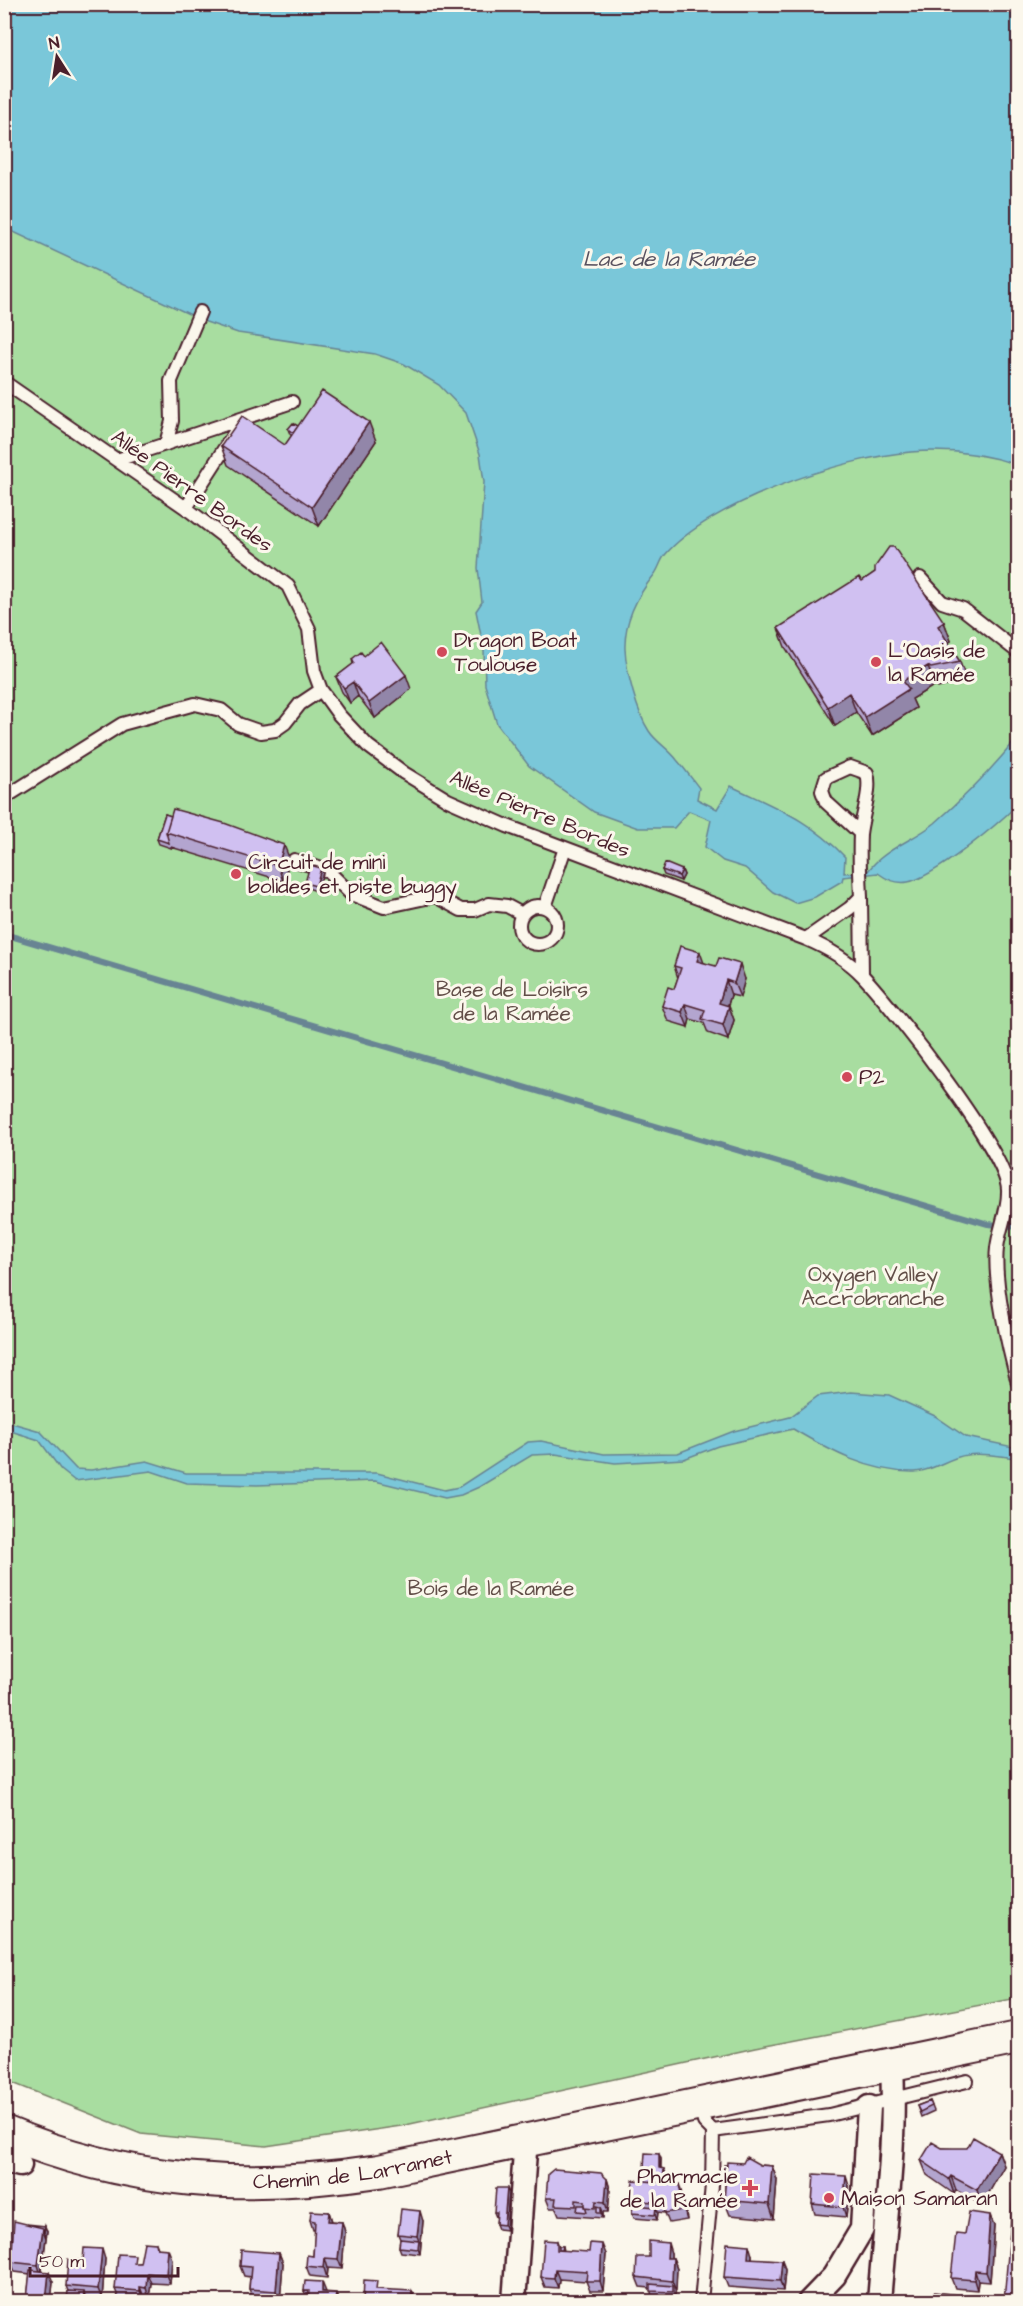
<svg xmlns="http://www.w3.org/2000/svg" width="1023" height="2306" font-family="'Architects Daughter',sans-serif">
<rect width="100%" height="100%" fill="#fbf7ec"/>
<filter id="ink" filterUnits="userSpaceOnUse"><feTurbulence type="fractalNoise" baseFrequency=".0167" numOctaves="2"/><feDisplacementMap in="SourceGraphic" scale="12" xChannelSelector="R" yChannelSelector="G"/><feConvolveMatrix kernelMatrix="1 2 1 2 8 2 1 2 1" color-interpolation-filters="sRGB"/></filter>
<g filter="url(#ink)">
<path fill="#a8dda0" stroke="#797e66" stroke-width="1.5" d="M5,5H1018V1998L755,2048L401,2126L266,2146L141,2134L5,2080Z"/>
<path fill="#7ac7d9" stroke="#678493" stroke-width="1.5" d="M4,5H1018V465C985,454 947,449 911,452C843,457 709,503 665,555C660,561 659,569 654,575C637,596 624,620 625,649C626,671 637,713 649,731C656,742 669,749 677,760C685,769 692,779 699,788L697,799L717,809L731,786C774,807 811,820 845,857L844,873L868,871C884,849 914,840 935,823C965,797 993,768 1018,737V804C998,824 935,877 908,882C897,884 886,879 878,873L843,877L842,881L815,897L795,903L773,892L745,868L723,861L705,847L711,820L689,811L674,828H638L594,812L529,766L497,724L485,685L484,650L476,611L482,602L478,568L484,482L480,454L466,413L439,385L404,364L375,354L238,333L206,322L5,228Z
M851,1392L889,1395L935,1416L966,1437L1018,1448V1458C1003,1457 983,1452 967,1455C949,1457 934,1471 915,1472C870,1473 830,1451 793,1429L718,1446L684,1459L615,1463L555,1454L532,1455L479,1487L461,1495L445,1498L375,1481L257,1485L187,1483L151,1471L75,1481L61,1470L39,1440L4,1429L5,1421L40,1431L76,1469L91,1470L147,1461L186,1473H377L444,1490L459,1487L528,1442L541,1441L604,1454L678,1453L734,1431L790,1417L818,1396Z"/>
<g fill="none" stroke-linecap="round" stroke-linejoin="round">
<path stroke="#678493" stroke-width="6" d="M4,934L988,1224L1018,1227"/>
<g stroke="#4a1f2b" stroke-width="16">
<path id="service" d="M4,382L186,508L288,586L309,629L314,671L321,690L339,715L368,746L404,773L448,800L507,826L806,939C825,947 848,960 863,976C893,1008 1007,1152 1008,1190C1009,1209 999,1229 997,1248C993,1282 1009,1350 1018,1383
M244,418L292,402
M166,444L172,421L171,381L200,312
M117,460L244,418L186,508
M920,578L942,602L963,609L1018,652
M4,798L122,724L195,704L221,710L238,724L261,732L275,730L285,723L300,704L321,690
M294,860L328,871L351,894L384,907L435,896L461,910H475L489,904L507,906L522,914
M861,897L862,974
M519 925a19 19 0 1 1 38 0a19 19 0 1 1-38 0Z
M545,907L565,848
M806,939L850,908L861,897C860,876 859,855 860,834C862,815 872,790 867,773L850,767L826,778L822,791L826,802L860,833
M700,2105L704,2122L713,2131L829,2115L967,2081
M701,2302L712,2185L713,2131"/>
</g>
<g stroke="#4a1f2b" stroke-width="27">
<path id="minor" d="M4,2161L20,2165
M514,2302L525,2152L523,2140
M809,2302L834,2276L862,2229L869,2107
M879,2302C885,2223 896,2144 892,2065"/>
</g>
<g stroke="#4a1f2b" stroke-width="36">
<g id="secondary">
<path id="s1" d="M4,2132C128,2184 247,2191 379,2171L1018,2038"/>
</g>
</g>
<use href="#service" stroke="#fbf7ec" stroke-width="12"/>
<use href="#minor" stroke="#fbf7ec" stroke-width="22"/>
<use href="#secondary" stroke="#fbf7ec" stroke-width="32"/>
</g>
<path fill="#b3a5cf" stroke="#4a1f2b" stroke-width="1.5" d="M298,426L376,441L319,526L228,465L221,446L285,445L292,436L290,434L288,429Z
M875,572L944,622L951,641L948,643L960,662L967,681L938,688L935,685L912,699L916,708L872,736L856,712L835,726L785,647L778,628L862,581Z
M364,656L411,689L375,718L358,696L350,703L342,692L336,677L353,664L352,659Z
M165,814L290,860L283,881L171,847V848L159,844L157,839Z
M321,868L323,873L317,891L307,888L305,883Z
M662,870H682L684,875L681,881L664,875Z
M704,963L745,979L740,997L731,995L728,1005L734,1020L728,1040L708,1033L704,1023L690,1019L688,1027L668,1021L662,1006L674,989L678,978L674,966Z
M930,2101L934,2111L921,2117L917,2106Z
M942,2148L999,2152L1004,2166L982,2205L956,2190L954,2194L927,2175L921,2160Z
M659,2154L661,2159V2168L664,2169L666,2174L665,2183L682,2194L687,2220L669,2223L665,2213L658,2212L657,2220L634,2218L632,2213L633,2205L631,2200Z
M760,2165L772,2166L777,2180L774,2219L730,2215L724,2200L726,2176L724,2171Z
M607,2179L610,2189L608,2212H603V2218L559,2215L556,2208H550L546,2198Z
M849,2186L846,2217L815,2214L812,2204Z
M509,2193L506,2230L498,2229L496,2224L497,2217H496L494,2212Z
M329,2212L332,2221L342,2222L345,2232L342,2269L328,2268L327,2278L310,2276L306,2266L313,2256L315,2230H313L310,2220Z
M423,2221L420,2254L401,2252L399,2247L400,2239L398,2234Z
M994,2225L990,2282L978,2281L977,2290L955,2288L951,2278L965,2234Z
M47,2231L42,2271L53,2282L51,2301H28L27,2299L30,2274L15,2272L11,2262Z
M557,2241L559,2246H563L564,2251L606,2254L603,2291H590L586,2281L559,2279L558,2288L545,2287L541,2277Z
M156,2243L158,2248L172,2259L170,2284L151,2283L149,2298L144,2297V2301L119,2299L115,2289L138,2263H140Z
M279,2253L283,2263L280,2301L253,2299L249,2289L250,2277L244,2276L240,2266Z
M671,2253V2258H673L677,2268L675,2297L652,2296L650,2288L640,2287L636,2277L649,2257Z
M752,2255V2259L782,2260L785,2270L783,2291L728,2287L724,2277Z
M105,2259L102,2299L85,2297V2301H67L68,2291L66,2286L83,2261Z
M304,2291L326,2292L308,2300Z"/>
<path fill="#9286a9" stroke="#4a1f2b" stroke-width="1.5" d="M369,422L376,441L319,526L312,507Z
M944,622L951,641L945,645L938,626Z
M928,666L935,685L912,699L916,708L872,736L865,717L903,681Z
M406,675L411,689L375,718L369,703Z
M353,682L358,696L350,703L344,688Z
M849,693L856,712L835,726L828,707Z
M284,845L290,860L283,881L278,866Z
M321,868L323,873L317,891L316,886Z
M682,870L684,875L681,881L679,876Z
M700,952L705,966L697,961Z
M740,964L745,979L740,997L734,983Z
M726,980L731,995L724,1017L719,1003Z
M685,1004L690,1019L688,1027L682,1012Z
M729,1006L734,1020L728,1040L723,1025Z
M999,2152L1004,2166L982,2205L977,2190Z
M659,2154L661,2159L660,2173L659,2168Z
M772,2166L777,2180L774,2219L769,2204Z
M664,2169L666,2174L664,2192L662,2187Z
M846,2176L849,2186L846,2217L843,2207Z
M951,2176L956,2190L954,2194L949,2179Z
M607,2179L610,2189L608,2212L605,2202Z
M679,2184L682,2194L687,2220L684,2210Z
M507,2188L509,2193L506,2230L504,2225Z
M601,2207L603,2212V2218L601,2213Z
M656,2207L658,2212L657,2220L655,2215Z
M420,2211L423,2221L420,2254L418,2249L419,2241L417,2236Z
M329,2212L332,2222L328,2221Z
M990,2215L994,2225L990,2282L986,2272Z
M342,2222L345,2232L342,2269L338,2259Z
M45,2226L47,2231L46,2238L44,2233Z
M43,2228L46,2238L41,2275L38,2265Z
M668,2243L671,2253V2268L667,2258Z
M602,2244L606,2254L603,2291L600,2281Z
M749,2245L752,2255L751,2268L748,2258Z
M102,2249L105,2259L102,2299L98,2289Z
M168,2249L172,2259L170,2284L166,2275Z
M279,2253L283,2263L280,2301L276,2291Z
M325,2258L328,2268L327,2278L324,2268Z
M673,2258L677,2268L676,2291L672,2281Z
M782,2260L785,2270L783,2291L780,2281Z
M555,2269L559,2279L558,2288L554,2278Z
M975,2271L978,2281L977,2290L974,2280Z
M49,2272L53,2282L51,2301H46Z
M147,2273L151,2283L149,2298L146,2288Z
M322,2282L326,2292H322Z
M140,2287L144,2297V2301L140,2291Z
M412,2291L416,2300V2301H411Z
M84,2292L85,2297V2301H83Z
M336,2293L339,2301H335Z"/>
<path fill="#d0c0f1" stroke="#4a1f2b" stroke-width="1.5" d="M322,391L369,422L312,507L221,446L242,416L285,445Z
M293,423L298,426L293,433L288,429Z
M889,547H894L944,622L938,626L960,662L931,668L928,666L903,681L909,689L865,717L849,693L828,707L778,628L859,577L862,581L875,572V567Z
M381,642L406,675L369,703L353,682L344,688L336,677L354,663L352,659L361,652L364,656Z
M173,809L224,823L284,845L278,866L166,832Z
M165,814L171,816L166,832L169,843L157,839Z
M665,863L682,870L679,876L662,870Z
M310,865L321,868L316,886L305,883Z
M680,946L700,952L697,961L716,966L719,958L740,964L734,983L726,980L719,1003L729,1006L723,1025L702,1019L705,1010L685,1004L682,1012L662,1006L668,987L674,989L681,968L674,966Z
M930,2101L932,2106L920,2112L917,2106Z
M973,2137L999,2152L977,2190L951,2176L949,2179L921,2160L932,2142L942,2148H967Z
M1018,2137V2301H1004Z
M645,2153L659,2154V2168L664,2169L663,2182L643,2181Z
M746,2157L760,2165L772,2166L769,2204L724,2200L727,2162L743,2163Z
M724,2165H727L726,2171H724Z
M554,2169L601,2173L607,2179L605,2202L596,2201L595,2208L585,2207V2201L576,2200V2206L555,2205L556,2198H546L548,2174Z
M814,2174L846,2176L843,2207L812,2204Z
M633,2180L679,2184L684,2210L665,2213L664,2203L631,2200Z
M496,2188H507L504,2225L496,2224L497,2212H494Z
M578,2205H585L587,2212L577,2211Z
M633,2205L656,2207L655,2215L632,2213Z
M597,2206L601,2207V2213H597Z
M401,2209L420,2211L417,2236L398,2234Z
M311,2211L329,2212L328,2221L342,2222L338,2259L325,2258L324,2268L306,2266L307,2255L313,2256L314,2239L315,2221L310,2220Z
M969,2212L990,2215L986,2272L975,2271L974,2280L951,2278L956,2233L965,2234Z
M14,2221L43,2228L38,2265L11,2262Z
M27,2224L45,2226L44,2233L43,2228Z
M400,2239L419,2241L418,2249L399,2247Z
M544,2240L557,2241V2250L589,2252L590,2243L602,2244L600,2281H586L587,2271L555,2269L554,2278L541,2277Z
M649,2241L668,2243L667,2258H673L672,2281L636,2277L637,2257H649Z
M144,2242L156,2243L157,2248L168,2249L166,2275L147,2273L146,2288L140,2287V2291L115,2289L118,2254L135,2255L134,2263H140Z
M727,2243L749,2245L748,2258L782,2260L780,2281L724,2277Z
M559,2246H563L562,2250H559Z
M84,2248L102,2249L98,2289L66,2286L68,2259L83,2261Z
M241,2250L279,2253L276,2291L249,2289L251,2267L240,2266Z
M30,2270L49,2272L46,2301L27,2299Z
M364,2280L377,2281L376,2289L412,2291L411,2301H363Z
M305,2281L322,2282V2292L336,2293L335,2301H308L309,2291H304Z
M650,2284L673,2286V2292L650,2291Z
M68,2291L84,2292L83,2301L67,2300Z
M934,2292L958,2295L957,2301H933Z"/>
</g>
<g fill="#d1495b" stroke="#fbf7ec" stroke-width="2">
<circle cx="442" cy="652" r="6"/>
<circle cx="876" cy="662" r="6"/>
<circle cx="236" cy="874" r="6"/>
<circle cx="847" cy="1077" r="6"/>
<path d="M747 2179h6v6h6v6h-6v6h-6v-6h-6v-6h6z"/>
<circle cx="829" cy="2198" r="6"/>
</g>
<g text-anchor="middle" dominant-baseline="central" stroke-width="6" stroke-linejoin="round" paint-order="stroke">
<g font-size="21" fill="#4a1f2b" stroke="#fbf7ec">
<text transform="translate(192 491) rotate(36)">Allée Pierre Bordes</text>
<text transform="translate(540 814) rotate(23)">Allée Pierre Bordes</text>
<text stroke="none"><textPath href="#s1" startOffset="356">Chemin de Larramet</textPath></text>
</g>
<g font-size="21" fill="#4a1f2b" stroke="#fbf7ec" text-anchor="start">
<text x="454" y="640">Dragon Boat<tspan x="454" dy="24">Toulouse</tspan></text>
<text x="888" y="650">L'Oasis de<tspan x="888" dy="24">la Ramée</tspan></text>
<text x="248" y="862">Circuit de mini<tspan x="248" dy="24">bolides et piste buggy</tspan></text>
<text x="859" y="1077">P2</text>
<text x="738" y="2176" text-anchor="end">Pharmacie<tspan x="738" dy="24">de la Ramée</tspan></text>
<text x="841" y="2198">Maison Samaran</text>
</g>
<g font-size="21" fill="#624e48" stroke="#fbf7ec">
<text x="512" y="989">Base de Loisirs<tspan x="512" dy="24">de la Ramée</tspan></text>
<text x="873" y="1274">Oxygen Valley<tspan x="873" dy="24">Accrobranche</tspan></text>
<text x="491" y="1588">Bois de la Ramée</text>
</g>
<g font-size="22" font-style="italic" fill="#58515f" stroke="#fbf7ec">
<text x="669" y="259">Lac de la Ramée</text>
</g>
</g>
<rect width="1023" height="2306" fill="none" stroke="#fbf7ec" stroke-width="24"/>
<rect x="12" y="12" width="999" height="2282" fill="none" stroke="#4a1f2b" stroke-width="2" filter="url(#ink)"/>
<g transform="translate(57 57) rotate(348)" stroke="#fbf7ec" stroke-width="4.5" paint-order="stroke">
<path d="M0-4.5L10 22L0 15L-10 22Z" fill="#4a1f2b"/>
<text y="-9" font-size="16" font-weight="bold" text-anchor="middle" fill="#4a1f2b">N</text>
</g>
<path d="M30 2267v9h148v-9" fill="none" stroke="#4a1f2b" stroke-width="3"/>
<text x="39" y="2267" font-size="18" fill="#4a1f2b" stroke="#fbf7ec" stroke-width="4.5" paint-order="stroke">50 m</text>
</svg>
